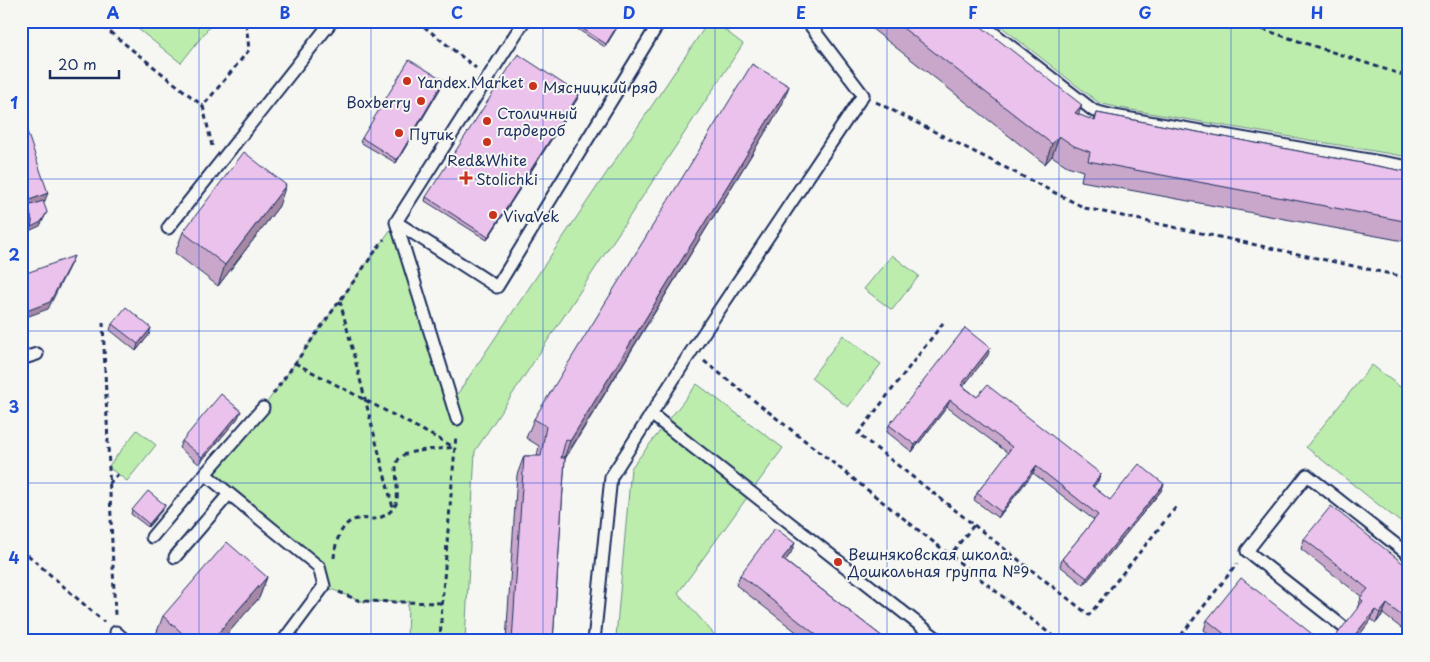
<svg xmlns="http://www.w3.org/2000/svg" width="1430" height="662" font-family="'Playpen Sans',sans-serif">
<rect width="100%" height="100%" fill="#f6f6f2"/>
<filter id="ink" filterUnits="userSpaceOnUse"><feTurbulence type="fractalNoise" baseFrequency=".02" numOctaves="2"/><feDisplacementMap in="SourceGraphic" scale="10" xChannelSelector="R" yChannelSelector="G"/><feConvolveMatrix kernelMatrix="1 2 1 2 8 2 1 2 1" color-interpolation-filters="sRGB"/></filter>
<g filter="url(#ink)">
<path fill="#bcedad" stroke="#6c8e86" d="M128,21H214L181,63Z
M709,21H713L743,44L475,451L465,641H407L408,602L360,601L324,586L319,567L205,474L263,408L396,222L452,402Z
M994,21H1409V157L1120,108L1099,103Z
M892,255L919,276L892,310L864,289Z
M843,335L881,364L848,407L811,378Z
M1372,365L1409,394V529L1306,447Z
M697,384L783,448L678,593L720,641H618L616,637L631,468Z
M137,430L156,445L127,481L108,467Z"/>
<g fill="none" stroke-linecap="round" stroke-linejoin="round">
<g stroke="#1b2f5e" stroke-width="15">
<path id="lane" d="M978,21L1094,111L1114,116L1409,167
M396,222L497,287L660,21
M168,228L332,21
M21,359L37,354
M263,408L205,474L319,567L324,586L283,641
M651,414L940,641
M457,419L396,222L524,21
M152,537L205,474
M175,557L229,494
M1346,629L1247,551L1307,475L1409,555
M116,632L126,641
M594,641L611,477L691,352L863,95L807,21"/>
</g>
<path stroke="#1b2f5e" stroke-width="3" stroke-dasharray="5 4" stroke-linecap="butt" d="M96,21L203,106
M417,21L476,68
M1237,21L1409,77
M876,102L1085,208L1409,278
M212,146L203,106L249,50L246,21
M340,301L393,508
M103,322L115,616
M943,323L858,434L974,525L950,555
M704,361L1059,641
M295,363L454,447
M273,394L384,239
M109,484L118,474
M974,525L1089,615L1177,506
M21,549L104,622
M334,558C335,545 339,528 351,521C359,517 366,519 374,519C384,518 395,510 397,501C398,490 396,477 396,466C397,460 400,456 406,454C416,450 442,449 455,447
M339,592L360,601L442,603
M440,641L442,603L456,435
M1190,641L1182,634L1237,564"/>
<use href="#lane" stroke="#f6f6f2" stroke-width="11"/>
</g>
<path fill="#c9a7ca" stroke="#1b2f5e" d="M565,21H621L605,47Z
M862,21H974L1079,115L1094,121L1097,113L1409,172V242L1081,181L1083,171L1067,166L1052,156L1045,164Z
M443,84L396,163L360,142L362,138Z
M579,94L578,98L487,240L425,201L426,197Z
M782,105L565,459L553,641H506L517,475L524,456H537L539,446L526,438L534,419Z
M279,206L218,286L175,253L183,232Z
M112,324L149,335L136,351L110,330Z
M988,355L963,386L977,397L1101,474L1098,481L1093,487L1110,500L1164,484L1161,491L1084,585L1060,566L1062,559L1094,520L1033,473L998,518L974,500L977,493L1008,453L947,407L912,452L887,432L889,425Z
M238,418L199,464L179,448L182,441Z
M165,505L163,509L148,527L131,514L132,510Z
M1304,539L1409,568V634L1383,614L1376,623L1357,608L1362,597L1301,549Z
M791,553L785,561L888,641H808L736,585L740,575Z
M267,577L259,598L221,641H159L155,637L163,616Z
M1207,620L1321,641H1217L1204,630Z"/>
<path fill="#a488a4" stroke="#1b2f5e" d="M620,21H621L605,47L606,44Z
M444,80L443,84L396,163L397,160Z
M789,86L782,105L563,461L570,441Z
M579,94L578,98L487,240L488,237Z
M1082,105L1075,125V113Z
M1059,136L1052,156L1045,164L1052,144Z
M286,185L279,206L218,286L225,265Z
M48,193L44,203L25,210L27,201Z
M47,212L40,226L29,231L30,227Z
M21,241H27L24,251H21Z
M74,256L71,263L48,309L21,319V313Z
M151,328L149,335L136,351L138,344Z
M990,348L988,355L959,392L961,385Z
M950,400L947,407L912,452L915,445Z
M241,411L238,418L199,464L202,457Z
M1036,466L1033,473L998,518L1001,512Z
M1101,474L1098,481L1089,493L1092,486Z
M1164,484L1161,491L1084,585L1087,578Z
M165,505L163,509L148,527L149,524Z
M795,543L791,553L779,569L782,559Z
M267,577L259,598L221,641H211Z
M1387,604L1383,614L1376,623L1380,613Z
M1375,610L1371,620L1355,641H1350Z"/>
<path fill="#eac2eb" stroke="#1b2f5e" d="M571,21H620L606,44Z
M894,21H974L1082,105L1075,113L1095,121L1097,113L1409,172V222L1088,161L1090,152L1074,146L1059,136L1052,144Z
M518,54L579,94L488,237L426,197Z
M409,60L444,80L397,160L362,138Z
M752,64L789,86L570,441L566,439L561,458H565L553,641H512L524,456H541L546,426L534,419Z
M21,114L48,193L27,201L32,221L27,241H21Z
M244,152L286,185L225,265L183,232Z
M43,201L47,212L41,222L31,227L32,221L28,206Z
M74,256L50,302L21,313V275Z
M126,307L151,328L138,344L112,324Z
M965,328L990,348L961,385L977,397L987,385L1101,474L1092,486L1110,500L1139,464L1164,484L1087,578L1062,559L1098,515L1036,466L1001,512L977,493L1012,447L950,400L915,445L889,425Z
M221,394L241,411L202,457L182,441Z
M148,491L165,505L149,524L132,510Z
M1331,506L1409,568V622L1387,604L1380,613L1375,610L1350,641H1332L1363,601L1360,598L1368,589L1304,539Z
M775,528L795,543L782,559L888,641H824L740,575Z
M227,542L267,577L211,641H191L163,616Z
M1241,578L1321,641H1233L1207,620Z"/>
</g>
<path fill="none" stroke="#1d4ed8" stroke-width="1" stroke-opacity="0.55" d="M199,21V641M371,21V641M543,21V641M715,21V641M887,21V641M1059,21V641M1231,21V641M21,179H1409M21,331H1409M21,483H1409"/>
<g fill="#c8321e" stroke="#f6f6f2" stroke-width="2">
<circle cx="407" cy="81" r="5"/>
<circle cx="533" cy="86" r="5"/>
<circle cx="421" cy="101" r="5"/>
<circle cx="487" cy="121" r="5"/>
<circle cx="399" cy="133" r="5"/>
<circle cx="487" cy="142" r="5"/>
<path d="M463.5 170.5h5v5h5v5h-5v5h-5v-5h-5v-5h5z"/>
<circle cx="493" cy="215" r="5"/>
<circle cx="838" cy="562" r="5"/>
</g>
<g text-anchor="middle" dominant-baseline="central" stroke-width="4" stroke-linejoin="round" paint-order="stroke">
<g font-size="15" fill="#1b2f5e" stroke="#f6f6f2" text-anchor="start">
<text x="417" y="81">Yandex.Market</text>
<text x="543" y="86">Мясницкий ряд</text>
<text x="411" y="101" text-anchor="end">Boxberry</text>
<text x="497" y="112">Столичный<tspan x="497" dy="17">гардероб</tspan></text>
<text x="409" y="133">Путик</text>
<text x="487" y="159" text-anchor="middle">Red&amp;White</text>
<text x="476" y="178">Stolichki</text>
<text x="503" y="215">VivaVek</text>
<text x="848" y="553">Вешняковская школа.<tspan x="848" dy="17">Дошкольная группа №9</tspan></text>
</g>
</g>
<rect width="1430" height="662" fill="none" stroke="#f6f6f2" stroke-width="55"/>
<path d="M50 70v8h69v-8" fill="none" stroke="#1b2f5e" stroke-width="2.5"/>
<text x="58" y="70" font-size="15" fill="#1b2f5e" stroke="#f6f6f2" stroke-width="4" paint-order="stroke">20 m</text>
<rect x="28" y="28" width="1374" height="606" fill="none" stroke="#1d4ed8" stroke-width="2"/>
<g font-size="16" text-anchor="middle" font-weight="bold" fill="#1d4ed8">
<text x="113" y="19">A</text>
<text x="285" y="19">B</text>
<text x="457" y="19">C</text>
<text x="629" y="19">D</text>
<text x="801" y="19">E</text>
<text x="973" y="19">F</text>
<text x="1145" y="19">G</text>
<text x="1317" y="19">H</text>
<text x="14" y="109">1</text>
<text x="14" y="261">2</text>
<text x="14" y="413">3</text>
<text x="14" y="564">4</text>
</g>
</svg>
